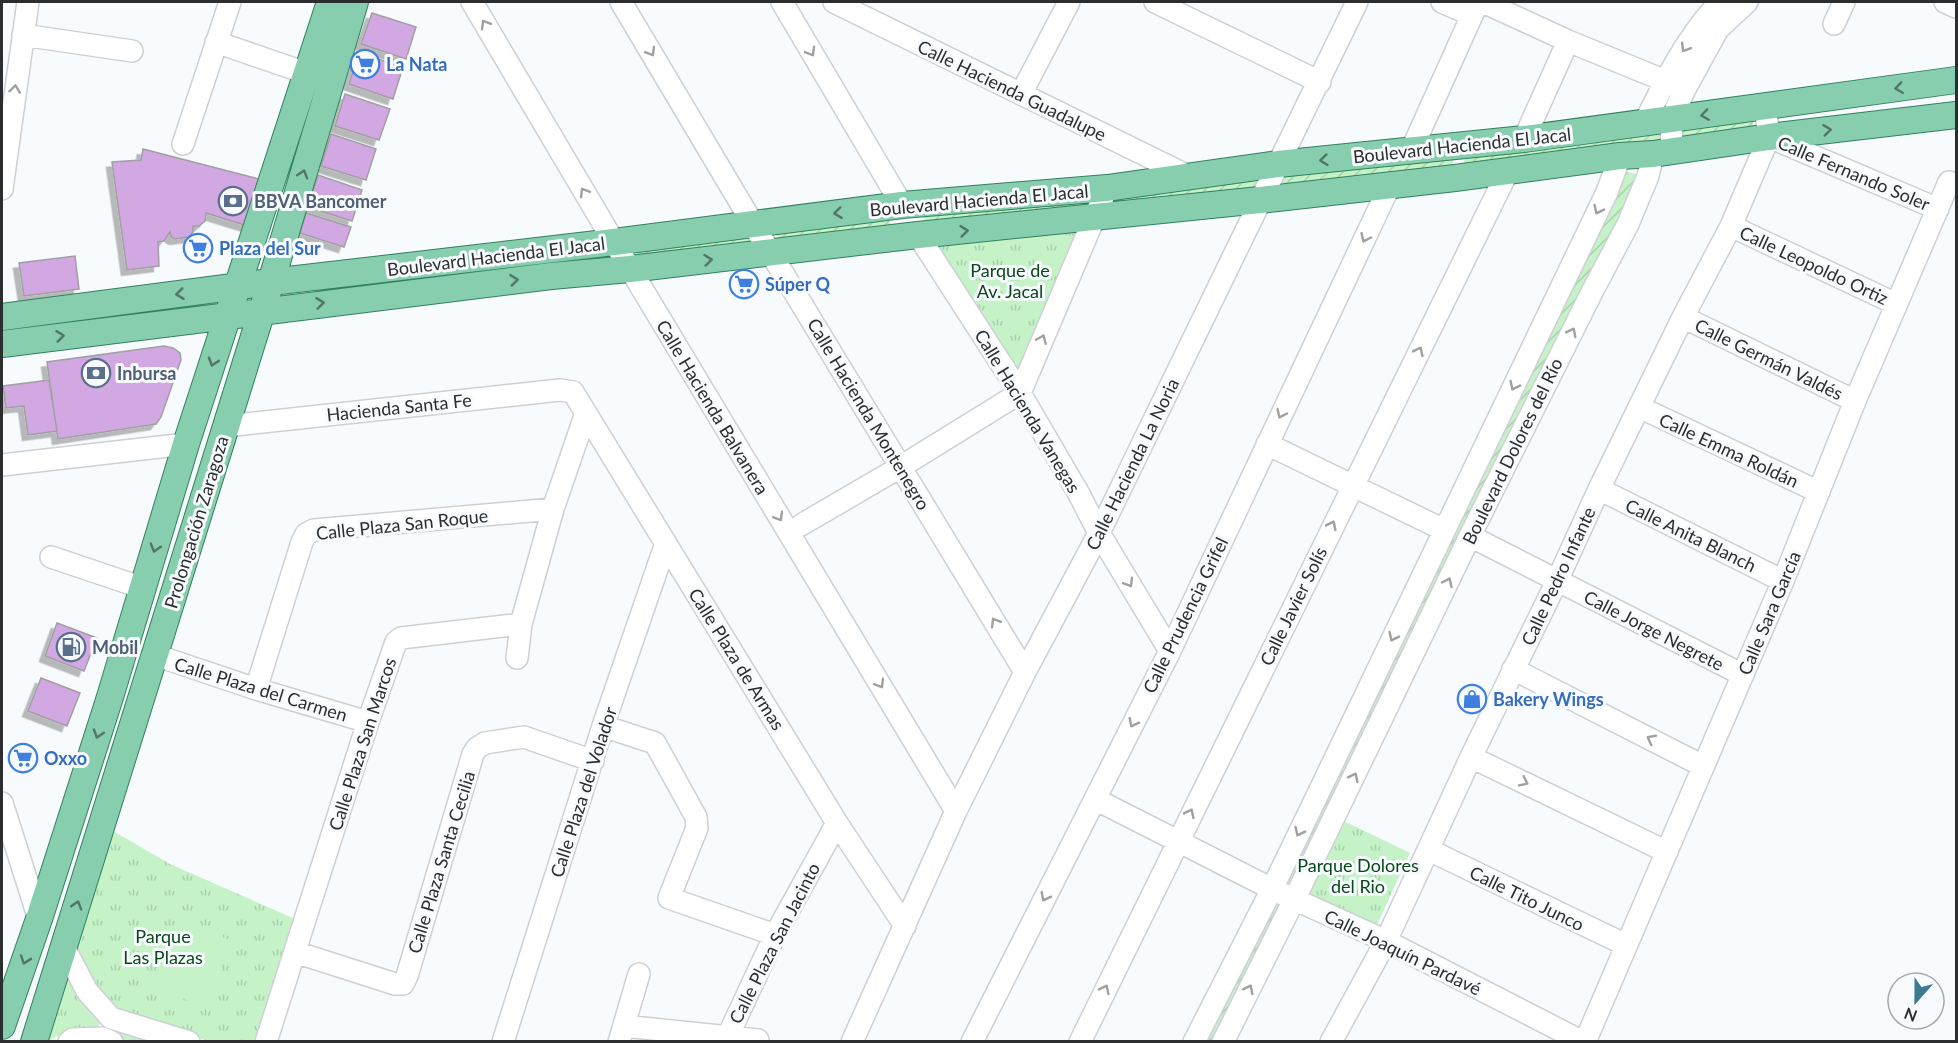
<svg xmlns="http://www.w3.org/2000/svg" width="1958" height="1043" font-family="Lato,sans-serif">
<defs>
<pattern id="park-tufts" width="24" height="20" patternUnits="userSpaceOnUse" patternTransform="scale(1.5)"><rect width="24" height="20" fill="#c5f2c7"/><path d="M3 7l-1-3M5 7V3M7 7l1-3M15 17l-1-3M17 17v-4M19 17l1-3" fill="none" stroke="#a9d0ab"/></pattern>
<pattern id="garden-furrows" width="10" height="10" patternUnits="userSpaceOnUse" patternTransform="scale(1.5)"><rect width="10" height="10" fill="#c5f2c7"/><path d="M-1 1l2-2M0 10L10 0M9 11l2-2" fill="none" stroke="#a9d0ab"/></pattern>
<filter id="shadow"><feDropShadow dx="-5.5" dy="5.5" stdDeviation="0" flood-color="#0004"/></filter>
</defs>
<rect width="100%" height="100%" fill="#f8fbfe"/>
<path fill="url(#park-tufts)" d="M1089,223L1016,379L932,243Z
M1344,821L1410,853L1375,929L1307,892Z
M106,827L170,864L302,922L265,1041H208L121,1015L94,987L70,943Z
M65,965L101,1019L97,1031H67L48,1041L41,1042Z
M114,1023L178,1041H125L110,1036Z"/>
<path fill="url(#garden-furrows)" d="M1753,122L1754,132L1673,143L1680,128Z
M1665,129L1660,146L1463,168L1465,157Z
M1454,159L1451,169L1271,189L1282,174Z
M1276,167L1261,194L929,225L917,208Z
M1622,171L1642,175L1293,893L1279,887Z
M884,213L893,228L782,244L771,227Z
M746,230L753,246L641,259L631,244Z
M1274,896L1287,902L1218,1041L1200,1042Z"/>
<path fill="#c5f2c7" d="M182,924L231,940L208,1007L160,991Z"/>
<path fill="#d2a8e2" stroke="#a29fa3" stroke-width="1.5" filter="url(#shadow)" d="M372,13L416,27L406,59L361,44Z
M359,53L403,67L393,99L349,84Z
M345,94L390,109L379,140L335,126Z
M331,134L376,149L366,180L321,166Z
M143,149L263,180L248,226L206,213L205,221L199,226H193V232L189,237L175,239L171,237L170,232L164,241L158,242L159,266L127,270L112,162L141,160Z
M318,175L362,190L352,221L308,207Z
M306,213L351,227L344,247L300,233Z
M75,256L79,289L24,296L19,263Z
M164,346L173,348L180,353L181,360L161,417L156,424L58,439L47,362Z
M49,380L57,431L28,435L24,406L6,408L3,386Z
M57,623L97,638L84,671L45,656Z
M41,678L80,693L67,726L28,711Z"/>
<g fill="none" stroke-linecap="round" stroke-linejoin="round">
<g stroke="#cdd0d4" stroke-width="24">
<path id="minor" d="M472,2L614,242L956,811
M621,2L753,224L1025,672
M782,2L902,205
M834,2L1190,177
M1155,2L1320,82
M1442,2L1472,15
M1483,2L1568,41L1685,89
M1945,2L1956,7
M1834,24L1844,2
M23,35L132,51
M216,42L306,73
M1021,94L1069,2
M1644,124C1665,81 1687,36 1720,2
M1769,137L1938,209
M1524,139L1568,41
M183,144L230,2
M1672,150L1671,120L1685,89L1718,29L1747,2
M1411,151L1478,2
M2,189L28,2
M1731,226L1896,304
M918,235L1020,393L1079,494L1099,533L1170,651
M1683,317L1855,401
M1639,407L1819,492
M226,426L560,390L573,392L837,823L905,926
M1267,444L1444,530
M2,465L186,444
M1599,489L1783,581
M801,525L902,466L1020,393L1107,188
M1470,536L1743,675
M51,557L143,588
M155,655L256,689L368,722
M517,658L521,624
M1513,669L1703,766
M256,689L302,542L306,534L314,530L553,509
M603,726L655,743L696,817L697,828L669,898L775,935
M1471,757L1667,852
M1095,799L1272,889L1386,941L1583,1042
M2,803L39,919
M1429,850L1626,945
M64,947L87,991L111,1018L189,1042
M295,952L395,984H403L407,976L473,754L477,748L485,743L524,737L593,761
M624,1026L758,1040
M728,1036L775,935L837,823
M69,1042L73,1039L103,1038L112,1042
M266,1042L368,722L396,642L401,638L521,624L553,509L586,413
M503,1042L603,726L666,543
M619,1042L639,974
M852,1042L956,811L1025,672L1099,533L1357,2
M972,1042L1170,651L1390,185
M1080,1042L1508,171
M1194,1042L1272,889L1316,798L1607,192L1620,156
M1223,1042L1294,900L1470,536L1593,290L1628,224L1648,176L1653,154
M1331,1042L1386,941L1471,757L1557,581L1599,489L1683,317L1731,226L1769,137L1765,106
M1585,1042L1783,581L1855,401L1949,182"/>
</g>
<g stroke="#32815d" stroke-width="28">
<path id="major" d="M2,317L271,282L614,242L902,205L1107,188L1278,164L1524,139L1956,80
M2,344L551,276L630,269L918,235L1260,200L1455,178L1620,156L1653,154L1769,137L1956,115
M2,1026L39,919L110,697L186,444L330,2
M34,1042L271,282L355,2"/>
</g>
<use href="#minor" stroke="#fff" stroke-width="21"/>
<use href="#major" stroke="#86cead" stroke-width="26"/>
</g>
<defs><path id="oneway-chevron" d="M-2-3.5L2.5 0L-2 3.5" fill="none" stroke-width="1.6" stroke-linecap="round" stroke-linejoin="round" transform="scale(1.5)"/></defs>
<g stroke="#a0a0a1">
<use href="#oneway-chevron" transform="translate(485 24) rotate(-121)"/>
<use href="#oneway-chevron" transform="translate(1685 48) rotate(122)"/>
<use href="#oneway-chevron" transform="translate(651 52) rotate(59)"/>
<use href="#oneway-chevron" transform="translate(811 52) rotate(60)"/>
<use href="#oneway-chevron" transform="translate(15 89) rotate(-83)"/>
<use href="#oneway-chevron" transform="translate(584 192) rotate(-121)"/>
<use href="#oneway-chevron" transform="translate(1598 210) rotate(116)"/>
<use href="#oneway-chevron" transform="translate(1365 238) rotate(115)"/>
<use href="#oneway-chevron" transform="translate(1572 332) rotate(-63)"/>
<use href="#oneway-chevron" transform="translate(1042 339) rotate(-67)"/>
<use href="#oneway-chevron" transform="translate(1419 351) rotate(-64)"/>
<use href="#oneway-chevron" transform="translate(1514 386) rotate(116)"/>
<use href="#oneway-chevron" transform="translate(1281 414) rotate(115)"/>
<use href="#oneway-chevron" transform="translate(779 517) rotate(59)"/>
<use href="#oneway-chevron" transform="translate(1332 525) rotate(-64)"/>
<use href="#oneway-chevron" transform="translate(1448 582) rotate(-65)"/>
<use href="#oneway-chevron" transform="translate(1129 583) rotate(59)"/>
<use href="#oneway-chevron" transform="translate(995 622) rotate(-121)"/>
<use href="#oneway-chevron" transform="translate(1393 637) rotate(116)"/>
<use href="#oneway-chevron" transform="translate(880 684) rotate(59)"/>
<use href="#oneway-chevron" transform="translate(1133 723) rotate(117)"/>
<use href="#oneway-chevron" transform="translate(1651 739) rotate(-153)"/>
<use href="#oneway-chevron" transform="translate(1354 777) rotate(-64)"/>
<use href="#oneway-chevron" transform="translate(1524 782) rotate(26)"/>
<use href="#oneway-chevron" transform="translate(1190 813) rotate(-64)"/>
<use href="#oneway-chevron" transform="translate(1299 832) rotate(116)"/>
<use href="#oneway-chevron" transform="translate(1045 897) rotate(117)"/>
<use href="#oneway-chevron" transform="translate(1105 989) rotate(-64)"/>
<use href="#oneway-chevron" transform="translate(1249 989) rotate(-63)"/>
</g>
<g stroke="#547567">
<use href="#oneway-chevron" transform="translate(1899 88) rotate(172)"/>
<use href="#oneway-chevron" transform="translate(1705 115) rotate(172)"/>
<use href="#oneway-chevron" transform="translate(1827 130) rotate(-7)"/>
<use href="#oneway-chevron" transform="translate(1324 160) rotate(174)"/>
<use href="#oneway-chevron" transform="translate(303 174) rotate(-73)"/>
<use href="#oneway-chevron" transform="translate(838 213) rotate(173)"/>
<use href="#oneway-chevron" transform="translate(964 231) rotate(-6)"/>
<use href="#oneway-chevron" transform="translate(708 260) rotate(-6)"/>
<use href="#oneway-chevron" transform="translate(514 280) rotate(-7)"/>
<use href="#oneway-chevron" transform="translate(180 294) rotate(173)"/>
<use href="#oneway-chevron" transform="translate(320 303) rotate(-7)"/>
<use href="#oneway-chevron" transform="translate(60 336) rotate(-7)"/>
<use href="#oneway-chevron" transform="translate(213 362) rotate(108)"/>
<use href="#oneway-chevron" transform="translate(155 548) rotate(107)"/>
<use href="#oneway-chevron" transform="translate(98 734) rotate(108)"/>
<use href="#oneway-chevron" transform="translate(77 905) rotate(-73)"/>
<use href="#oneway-chevron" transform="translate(25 960) rotate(109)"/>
</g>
<defs>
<g id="supermarket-ring" transform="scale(1.5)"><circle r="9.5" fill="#f8fbfe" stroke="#3f7fe0" stroke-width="1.5"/><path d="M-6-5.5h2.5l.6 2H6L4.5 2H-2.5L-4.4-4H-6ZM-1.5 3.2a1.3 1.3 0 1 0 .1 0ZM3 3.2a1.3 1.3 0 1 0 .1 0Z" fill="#3f7fe0"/></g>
<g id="bank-ring" transform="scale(1.5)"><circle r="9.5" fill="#f8fbfe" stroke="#5c6f8a" stroke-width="1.5"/><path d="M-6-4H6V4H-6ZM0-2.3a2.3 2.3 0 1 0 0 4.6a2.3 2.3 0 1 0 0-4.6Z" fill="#5c6f8a"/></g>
<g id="fuel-ring" transform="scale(1.5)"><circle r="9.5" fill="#f8fbfe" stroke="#5c6f8a" stroke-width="1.5"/><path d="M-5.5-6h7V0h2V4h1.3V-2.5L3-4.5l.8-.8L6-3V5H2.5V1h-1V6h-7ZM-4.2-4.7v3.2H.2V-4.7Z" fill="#5c6f8a"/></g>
<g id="shop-ring" transform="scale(1.5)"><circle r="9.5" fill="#f8fbfe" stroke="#3f7fe0" stroke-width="1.5"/><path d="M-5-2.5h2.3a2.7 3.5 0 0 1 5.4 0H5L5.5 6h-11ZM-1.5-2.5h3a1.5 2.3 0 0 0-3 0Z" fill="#3f7fe0"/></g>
</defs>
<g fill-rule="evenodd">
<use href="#supermarket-ring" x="365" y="64"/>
<use href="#bank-ring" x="233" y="201"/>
<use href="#supermarket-ring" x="198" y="248"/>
<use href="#supermarket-ring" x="744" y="284"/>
<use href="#bank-ring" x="96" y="373"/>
<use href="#fuel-ring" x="71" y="647"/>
<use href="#shop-ring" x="1472" y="699"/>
<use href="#supermarket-ring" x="23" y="758"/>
</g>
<g text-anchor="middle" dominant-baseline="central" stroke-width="6" stroke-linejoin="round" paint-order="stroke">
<g font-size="18" font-weight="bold" fill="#366cbe" stroke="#f8fbfe" text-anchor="start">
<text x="386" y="64">La Nata</text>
<text x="219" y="248">Plaza del Sur</text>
<text x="765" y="284">Súper Q</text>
<text x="1493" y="699">Bakery Wings</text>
<text x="44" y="758">Oxxo</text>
</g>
<g font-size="18" fill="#2b2d2e" stroke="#f8fbfe">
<text transform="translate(1012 90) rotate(26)">Calle Hacienda Guadalupe</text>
<text transform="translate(1462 145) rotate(-6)">Boulevard Hacienda El Jacal</text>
<text transform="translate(1854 173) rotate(23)">Calle Fernando Soler</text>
<text transform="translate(979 200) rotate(-5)">Boulevard Hacienda El Jacal</text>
<text transform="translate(496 256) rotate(-7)">Boulevard Hacienda El Jacal</text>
<text transform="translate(1814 265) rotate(25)">Calle Leopoldo Ortiz</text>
<text transform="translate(1769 359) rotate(26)">Calle Germán Valdés</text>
<text transform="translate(399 407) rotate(-6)">Hacienda Santa Fe</text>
<text transform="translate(713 407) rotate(59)">Calle Hacienda Balvanera</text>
<text transform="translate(1028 411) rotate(59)">Calle Hacienda Vanegas</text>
<text transform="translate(869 414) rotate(59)">Calle Hacienda Montenegro</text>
<text transform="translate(1729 450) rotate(25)">Calle Emma Roldán</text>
<text transform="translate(1512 451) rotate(-64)">Boulevard Dolores del Río</text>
<text transform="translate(1132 464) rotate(-64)">Calle Hacienda La Noria</text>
<text transform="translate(196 522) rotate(-73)">Prolongación Zaragoza</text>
<text transform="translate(402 524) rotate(-6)">Calle Plaza San Roque</text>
<text transform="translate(1691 535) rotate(26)">Calle Anita Blanch</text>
<text transform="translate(1558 576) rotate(-65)">Calle Pedro Infante</text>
<text transform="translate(1293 606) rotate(-64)">Calle Javier Solís</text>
<text transform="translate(1769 613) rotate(-67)">Calle Sara García</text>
<text transform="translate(1185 615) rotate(-64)">Calle Prudencia Grifel</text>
<text transform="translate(1654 630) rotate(27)">Calle Jorge Negrete</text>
<text transform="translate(737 659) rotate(58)">Calle Plaza de Armas</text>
<text transform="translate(261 689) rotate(17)">Calle Plaza del Carmen</text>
<text transform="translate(362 744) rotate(-72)">Calle Plaza San Marcos</text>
<text transform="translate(583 792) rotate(-72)">Calle Plaza del Volador</text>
<text transform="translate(441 862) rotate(-73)">Calle Plaza Santa Cecilia</text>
<text transform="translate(1527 898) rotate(26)">Calle Tito Junco</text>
<text transform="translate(774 943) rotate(-63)">Calle Plaza San Jacinto</text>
<text transform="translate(1403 952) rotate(26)">Calle Joaquín Pardavé</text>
</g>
<g font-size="18" font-weight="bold" fill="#4e5e75" stroke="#f8fbfe" text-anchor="start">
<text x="254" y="201">BBVA Bancomer</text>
<text x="117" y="373">Inbursa</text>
<text x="92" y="647">Mobil</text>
</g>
<g font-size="18" fill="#094717" stroke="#f8fbfe">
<text x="1010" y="270">Parque de<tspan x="1010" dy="21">Av. Jacal</tspan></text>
<text x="1358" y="865">Parque Dolores<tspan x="1358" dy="21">del Rio</tspan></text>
<text x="163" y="936">Parque<tspan x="163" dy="21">Las Plazas</tspan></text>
</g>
</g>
<rect width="1958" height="1043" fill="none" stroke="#2b2d2e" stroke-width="6"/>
<g transform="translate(1916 1001) rotate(201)"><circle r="28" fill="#f8fbfe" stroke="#a6a9ab" stroke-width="1.5"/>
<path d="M0-4.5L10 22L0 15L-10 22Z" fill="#3c7a90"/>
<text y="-9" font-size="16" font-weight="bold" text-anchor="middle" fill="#2b2d2e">N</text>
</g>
</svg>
